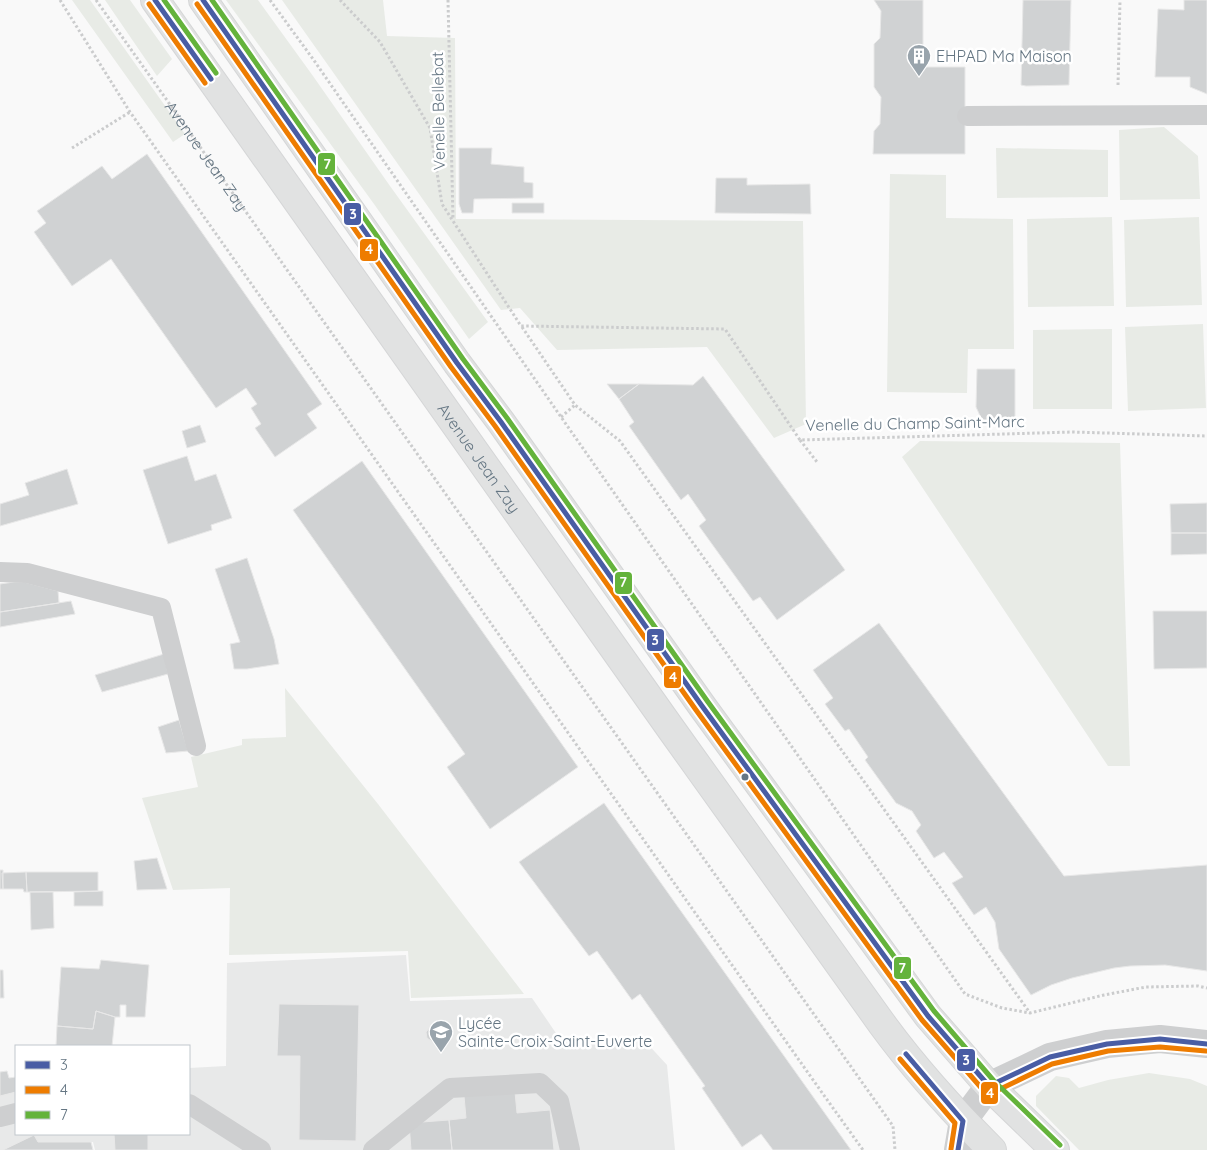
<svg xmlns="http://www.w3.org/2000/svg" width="1207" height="1150" font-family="Quicksand,sans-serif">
<rect width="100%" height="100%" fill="#f9f9f9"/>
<path fill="#e8e9e9" d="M406,955L410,1001L532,998L560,1039L644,1040L667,1065L675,1150H95L93,1142H38L34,1135L3,1150H0V1096L16,1092V1134H189V1068L226,1066L227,963Z"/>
<path fill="#e8ebe6" d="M72,0H90L185,134L173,142Z
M105,0H130L172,59L157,76Z
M226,0H258L313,76L390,186L488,322L469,339L374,204Z
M282,0H383L387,36L455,38L456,219L803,221L806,424L774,438L707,347L557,350L520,308L501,310Z
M1164,127L1198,156L1200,199L1120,200L1119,130Z
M996,148L1108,150V197L997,198Z
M890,174L946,175V218L1013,219L1014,349H968L967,393L887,392Z
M1112,217L1114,306L1028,307L1027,219Z
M1199,217L1202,305L1126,307L1124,220Z
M1203,324L1206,408L1128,411L1125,327Z
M1112,329V409H1033V330Z
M920,441L1120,443L1130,766H1108L902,457Z
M285,688L378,804L524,994L411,998L408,951L229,955L230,888L173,890L142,798L198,787L191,757L242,745V739L286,737Z
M1149,1073L1190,1079L1207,1086V1150H1079L1036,1106V1096L1056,1076L1069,1078L1079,1088L1108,1080Z"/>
<path fill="#d0d2d3" stroke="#e8e8e8" d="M874,0H923V67H965V154H873L874,131L880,124L881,97L874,87V44L880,38L881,11Z
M1023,0H1071L1069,85L1026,86L1021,85Z
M1184,0H1207V94L1190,87V77H1155L1158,9L1184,10Z
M459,148H492L491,164L524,167V182L533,183V198L474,199L473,213H462L459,204Z
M147,154L322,404L307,414L317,428L275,457L255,428L261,424L251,408L257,404L246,388L216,408L111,259L72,286L34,232L46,223L37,211L102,166L112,179Z
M716,178H747V185L810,184L811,214L715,213Z
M512,203H544V213H512Z
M977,369H1015V421L982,420L976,407Z
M703,376L845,570L777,620L760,597L753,601L699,526L706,520L688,494L681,500L629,426L634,422L619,399L639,384L693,385Z
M607,384H639L619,399Z
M200,425L206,442L187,448L182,431Z
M187,456L195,481L216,474L232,518L211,525L212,530L168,544L143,470Z
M362,461L578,767L490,829L447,767L465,754L293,510Z
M67,469L78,504L0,526V504L29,495L25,483Z
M1207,503V533H1171L1170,504Z
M1171,533H1207V554L1171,555Z
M247,558L274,639L279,664L247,669H234L230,644L240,642L215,569Z
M14,582H24L58,591L59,603L0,612V584Z
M71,601L75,614L0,627V612Z
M1153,611H1207V668L1154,669Z
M879,623L1064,876L1207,865V971L1165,965L1130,966L1114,968L1072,978L1051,985L1031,995L999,949L995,922L986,907L974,915L952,883L963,877L944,852L934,858L916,831L921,825L912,811L896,803L865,760L868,757L849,729L845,731L825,704L833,698L813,670Z
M164,654L168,674L102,692L95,675Z
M179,720L188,751L166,753L158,727Z
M604,803L851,1150H773L761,1134L742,1147L702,1088L705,1086L640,994L632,1000L597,951L589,956L519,862Z
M157,858L167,889L137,890L134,861Z
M0,870H3V889H0Z
M26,872H98V891L27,892Z
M26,872L27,892H24L23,889H3L2,873Z
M103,891V906H74V892Z
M30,892H53L54,928L31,930Z
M101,960L149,965L145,1017H126V1005H120V1017H115L96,1011L93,1029L57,1026L61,967L99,969Z
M0,970H3L4,998H0Z
M279,1004L359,1005L356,1141L299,1140L300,1056H277Z
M96,1011L115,1017L112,1046H56L57,1026L93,1029Z
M432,1025H440L444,1030L445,1037L442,1042L434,1043L427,1038L426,1032Z
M7,1071L9,1078L16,1077V1092L0,1096V1072Z
M515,1092L517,1113L550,1110L554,1150H452L449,1120L466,1118L464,1096Z
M449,1120L452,1150H411L409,1123Z
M114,1134H148V1150H115Z
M34,1135L38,1142H91L93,1150H3Z"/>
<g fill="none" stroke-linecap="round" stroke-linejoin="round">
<g stroke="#d5d6d7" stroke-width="30">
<g id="primary">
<path id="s2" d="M155,0L671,729L882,1024C915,1069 953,1111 992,1150"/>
<path d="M203,0L457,363L501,422L702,706L928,1016L989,1086L1055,1150"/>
</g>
</g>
<g stroke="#cbcccd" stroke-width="3" stroke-dasharray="2.5 2.5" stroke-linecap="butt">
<path d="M60,0L130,112L823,1094L863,1150"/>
<path id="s1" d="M96,0L893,1126L895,1150"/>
<path d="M270,0L313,59L561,417L965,994L1002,1008L1030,1013L1104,995L1146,987L1198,986L1207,988"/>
<path d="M340,0L380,42L430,128L442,204L521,326L725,329L800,440L1072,432L1207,436"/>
<path d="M448,0L453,219"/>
<path d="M1118,85L1120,0"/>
<path d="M72,148L130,112"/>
<path d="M522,327L575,405L620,441L1030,1013"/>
<path d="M561,417L575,405"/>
<path d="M800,440L817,462"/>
</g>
<path stroke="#cecfd0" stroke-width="20" d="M967,116L1207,115
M0,572L27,573L161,608L196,746
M189,1104L261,1150
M0,1117L16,1113
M373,1150L450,1088L540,1083L559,1101L570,1150"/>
<path stroke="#cecfd0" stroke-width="28" d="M958,1150L963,1121L989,1086L1050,1057L1107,1044L1160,1039L1207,1044"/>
<use href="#primary" stroke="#e1e2e2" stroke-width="28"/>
<g stroke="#fff" stroke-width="9">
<path id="bus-1" d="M155,0L211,79
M203,0L457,363L501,422L702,706L928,1016L989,1086L1050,1057L1107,1044L1160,1039L1207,1044
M906,1054L963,1121L958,1150"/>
</g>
<g stroke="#fff" stroke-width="9">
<path id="bus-2" d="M149,4L205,83
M197,4L451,367L495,426L696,710L922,1020L984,1091L987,1093H992L1052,1064L1108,1051L1160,1047L1206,1051
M900,1059L955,1123L951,1149"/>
</g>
<g stroke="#fff" stroke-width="9">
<path id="bus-3" d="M164,0L216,73
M212,0L463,359L507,418L708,702L934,1011L994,1081L1060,1145"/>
</g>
<use href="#bus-1" stroke="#495da4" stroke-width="5"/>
<use href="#bus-2" stroke="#ee7c00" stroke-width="5"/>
<use href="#bus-3" stroke="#64b33b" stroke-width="5"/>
</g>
<defs>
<g id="building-pin" transform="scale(1.25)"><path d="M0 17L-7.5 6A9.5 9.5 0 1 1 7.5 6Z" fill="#99a4ac" stroke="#fff"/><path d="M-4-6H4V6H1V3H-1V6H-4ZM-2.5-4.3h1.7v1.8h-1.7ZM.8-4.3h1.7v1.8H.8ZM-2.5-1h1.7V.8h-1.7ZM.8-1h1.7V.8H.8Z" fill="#fff"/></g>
<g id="school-pin" transform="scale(1.25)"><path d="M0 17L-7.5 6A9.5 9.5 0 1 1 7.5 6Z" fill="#99a4ac" stroke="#fff"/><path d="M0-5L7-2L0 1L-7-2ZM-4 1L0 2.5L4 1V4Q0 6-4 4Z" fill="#fff"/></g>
</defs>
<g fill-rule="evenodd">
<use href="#building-pin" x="919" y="56"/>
<use href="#school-pin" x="441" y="1032"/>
</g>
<circle fill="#657683" stroke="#fff" stroke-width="2" cx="745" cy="777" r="4.5"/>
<g text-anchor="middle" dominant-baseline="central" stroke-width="5" stroke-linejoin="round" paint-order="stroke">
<g font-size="16" fill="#657683" stroke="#fff" text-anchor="start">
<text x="936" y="56">EHPAD Ma Maison</text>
<text x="458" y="1023">Lycée<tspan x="458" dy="18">Sainte-Croix-Saint-Euverte</tspan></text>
</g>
<g font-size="16" fill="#657683" stroke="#fff">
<text transform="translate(438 111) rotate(-91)">Venelle Bellebat</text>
<text stroke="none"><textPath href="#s1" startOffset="191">Avenue Jean Zay</textPath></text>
<text transform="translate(915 423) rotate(-1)">Venelle du Champ Saint-Marc</text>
<text stroke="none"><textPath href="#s2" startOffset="561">Avenue Jean Zay</textPath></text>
</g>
</g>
<g stroke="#fff" stroke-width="2">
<rect x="317" y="152" width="19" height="24" rx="5" fill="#64b33b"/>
<rect x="343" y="202" width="19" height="24" rx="5" fill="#495da4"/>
<rect x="359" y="238" width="20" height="24" rx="5" fill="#ee7c00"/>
<rect x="614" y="571" width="19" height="24" rx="5" fill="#64b33b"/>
<rect x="646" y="628" width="19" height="24" rx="5" fill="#495da4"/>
<rect x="663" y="665" width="19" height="24" rx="5" fill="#ee7c00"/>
<rect x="893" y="956" width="19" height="24" rx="5" fill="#64b33b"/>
<rect x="956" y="1048" width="20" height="24" rx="5" fill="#495da4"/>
<rect x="980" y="1081" width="19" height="24" rx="5" fill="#ee7c00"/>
</g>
<g font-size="14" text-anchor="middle" font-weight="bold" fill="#fff">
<text x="327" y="169">7</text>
<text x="353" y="219">3</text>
<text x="369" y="254">4</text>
<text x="623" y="587">7</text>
<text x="655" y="645">3</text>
<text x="673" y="682">4</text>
<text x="902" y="973">7</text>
<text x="966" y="1065">3</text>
<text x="990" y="1098">4</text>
</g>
<rect x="15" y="1045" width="175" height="90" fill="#ffffff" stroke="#c1c8cd"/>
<rect x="25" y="1061" width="25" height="8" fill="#495da4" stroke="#c1c8cd"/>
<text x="60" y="1070" font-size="15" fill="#657683">3</text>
<rect x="25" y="1086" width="25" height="8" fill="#ee7c00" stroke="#c1c8cd"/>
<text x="60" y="1095" font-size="15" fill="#657683">4</text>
<rect x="25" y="1111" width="25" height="8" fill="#64b33b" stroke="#c1c8cd"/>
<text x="60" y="1120" font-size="15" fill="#657683">7</text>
</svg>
